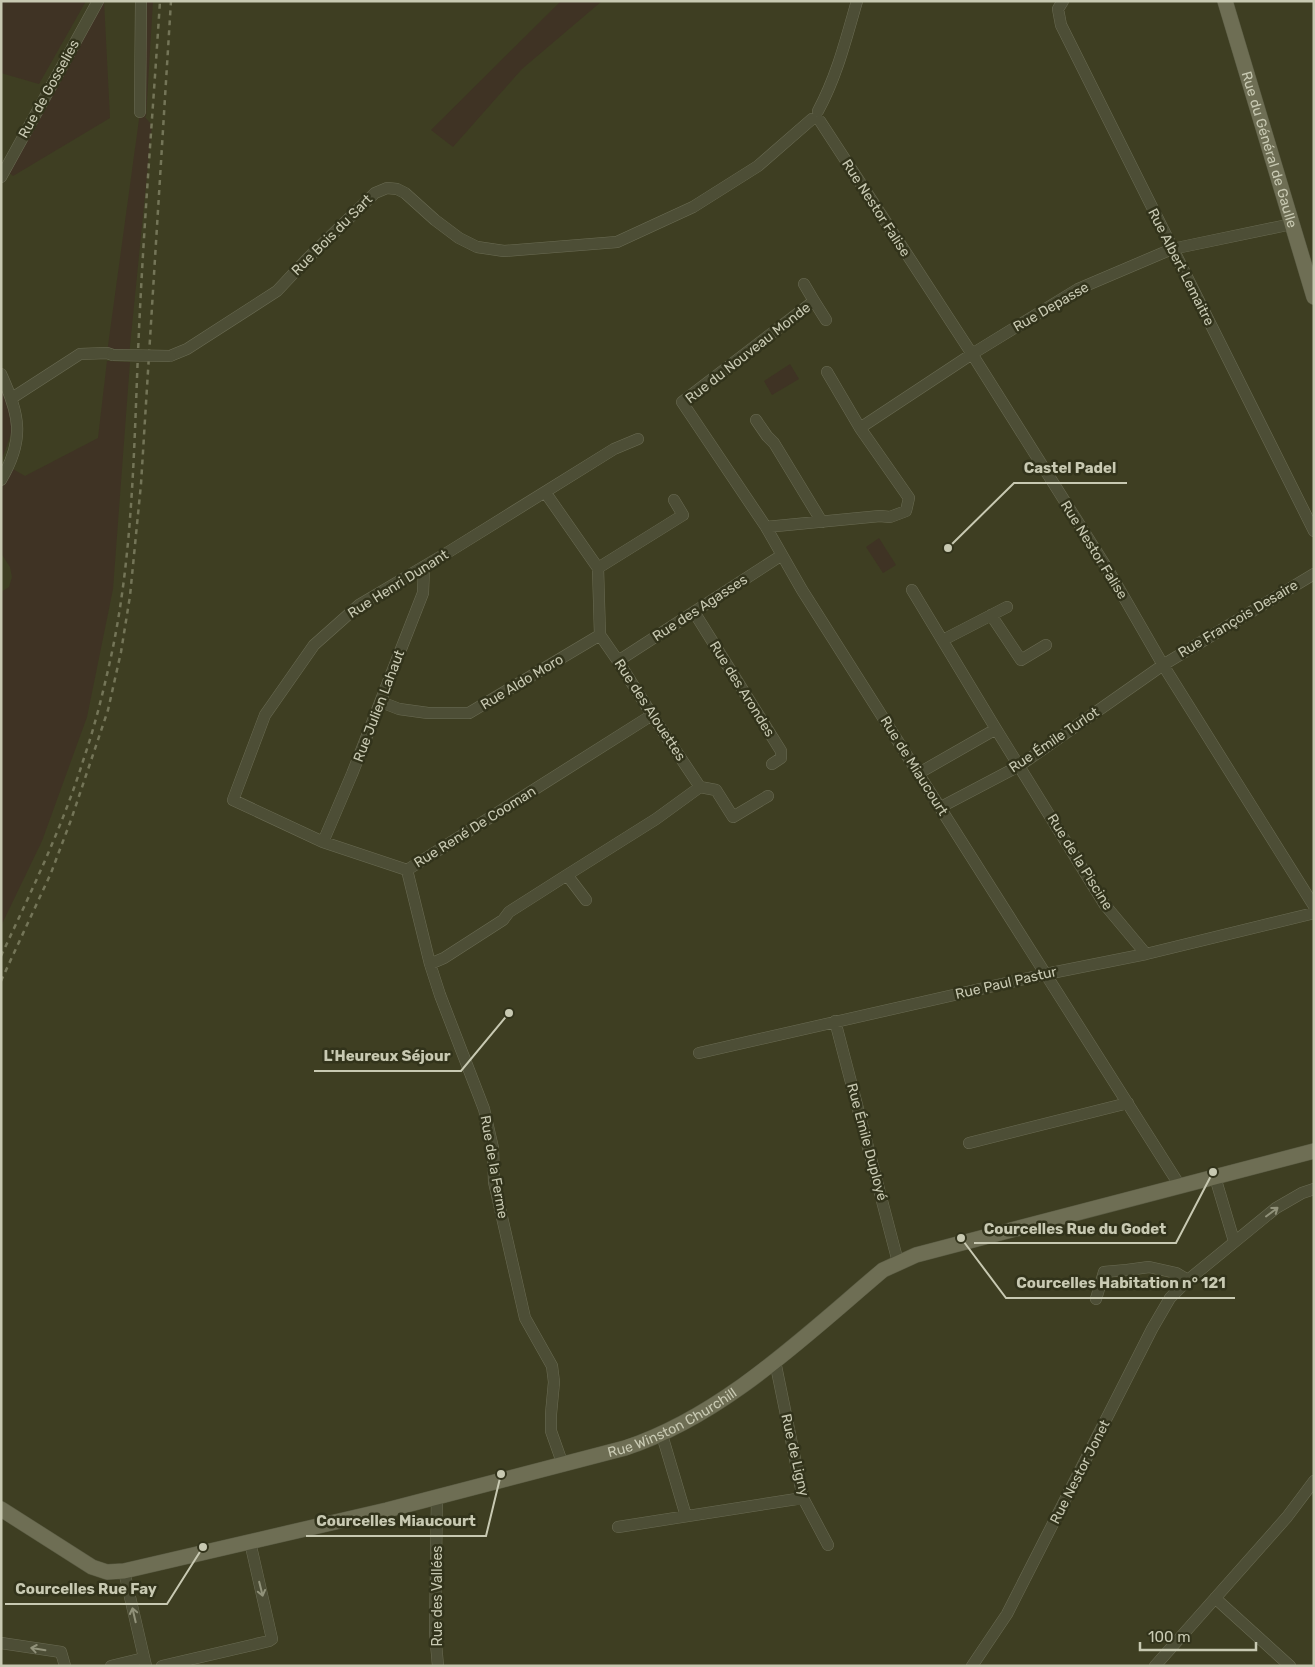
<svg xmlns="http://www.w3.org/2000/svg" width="1315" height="1667" font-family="Rubik,sans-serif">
<rect width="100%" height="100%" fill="#3e3e22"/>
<path fill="#3f3324" d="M1,1H86L39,84L1,73Z
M101,1H104L110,118L13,176L5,169Z
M143,1H153L146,117L143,115L152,125L129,356L107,353L140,112Z
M561,1H602L522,69L453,147L431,130Z
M107,361L130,362L113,589L87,717L42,841L1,926V592L9,587L12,577L10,567L1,553V481L11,468L25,476L98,438Z
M790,364L799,379L772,395L764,381Z
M1,381L11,403V434L1,462Z
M879,538L896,565L883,573L866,547Z"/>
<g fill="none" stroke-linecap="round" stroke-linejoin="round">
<g stroke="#6b6c54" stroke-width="12">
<path id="minor" d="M1063,1L1058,9L1061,25L1314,531
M818,111C837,76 846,39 857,1
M140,112L141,1
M820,121L972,354L1110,573L1163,665L1314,906
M1,177L98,1
M804,284L814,301
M826,320L814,301L682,402L766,527L802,590L1180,1186
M170,356L187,349L277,291L308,258L375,193L387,188L397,189L405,193L435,220L459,238L477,247L504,251L617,242L693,207L758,166L812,119
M1,374C20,416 25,439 1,480
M12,398L80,354L107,353L113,355
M756,420L767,436L774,443L822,522
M860,428L972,354L1078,289L1172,249L1292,224
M638,439L614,449L450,551L359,605L314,645L265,715L233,800L323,842L407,870L652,715
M545,492L598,568L600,635L618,661L652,715L700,787
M766,527L880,516L890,517L906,511L909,498L860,428L827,372
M598,568L683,515L674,500
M912,590L996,729L1105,905L1146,954
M694,612L781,751V758L772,764
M991,615L1021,660L1046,645
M943,640L1007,607
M618,661L782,555
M381,702L399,709L428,713H469L600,635
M919,773L996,729
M700,787L716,790L733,817L768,796
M941,807L1019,766L1163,665L1314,574
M323,842L352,774L423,593L424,567
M407,870L430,964L440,995L484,1109L493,1148L494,1182L525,1318L552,1366L554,1382L551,1414V1431L563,1465
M586,900L567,875L656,819L700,787
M430,964L444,958L503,920L509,912L567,875
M835,1021L898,1262
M699,1053L1046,974L1146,954L1314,913
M969,1143L1128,1103
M1215,1177L1234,1241
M1096,1299L1104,1272L1127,1270L1149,1267L1176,1273L1188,1280
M775,1361L803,1498L828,1545
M662,1435L686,1516
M437,1497L435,1632L438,1666
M618,1527L803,1498
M124,1571L146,1666
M1215,1598L1290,1666
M1,1643L61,1652L65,1666
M111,1666L144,1658
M162,1666L269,1641L272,1639L250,1542
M972,1666L1007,1614L1152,1329L1170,1298L1188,1280L1276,1208L1302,1193L1314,1189
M1155,1666L1287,1517L1314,1481"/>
</g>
<g stroke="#595a42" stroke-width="16">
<g id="major">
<path id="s1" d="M1225,1L1314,297"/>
<path id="s2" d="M1,1509L92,1567L107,1572L124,1571L387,1510L625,1448C723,1416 806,1335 883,1270L916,1255L1314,1151"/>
</g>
</g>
<use href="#minor" stroke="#4d4e36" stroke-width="11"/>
<use href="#major" stroke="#6e6e54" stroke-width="15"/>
<path stroke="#747558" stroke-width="2.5" stroke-dasharray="5 5" stroke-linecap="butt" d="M1,956C31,892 62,828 83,761C95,726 104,689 112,652C134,547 134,437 139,330C144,220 153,111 160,1
M1,981L51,873L71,820L108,710L121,652L130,596L141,484L171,1"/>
<g stroke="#6b6c54" stroke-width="12" stroke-linecap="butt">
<path id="minor-bridge" d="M113,355L170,356"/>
</g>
<use href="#minor-bridge" stroke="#4d4e36" stroke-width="11"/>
</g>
<defs><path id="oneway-shaft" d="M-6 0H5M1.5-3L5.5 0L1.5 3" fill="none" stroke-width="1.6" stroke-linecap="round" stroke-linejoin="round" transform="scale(1.25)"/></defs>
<g stroke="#91927a">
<use href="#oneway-shaft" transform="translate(1272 1212) rotate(-37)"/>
<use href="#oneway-shaft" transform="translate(261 1589) rotate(76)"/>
<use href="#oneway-shaft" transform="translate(134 1615) rotate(-103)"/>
<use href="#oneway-shaft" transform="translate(38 1649) rotate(-171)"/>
</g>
<g text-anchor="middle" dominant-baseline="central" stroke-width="5" stroke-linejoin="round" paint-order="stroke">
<g font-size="14" fill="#c8c9b2" stroke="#32331b">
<text transform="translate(49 89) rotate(-61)">Rue de Gosselies</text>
<text stroke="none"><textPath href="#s1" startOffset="155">Rue du Général de Gaulle</textPath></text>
<text transform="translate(876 208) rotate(57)">Rue Nestor Falise</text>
<text transform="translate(332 235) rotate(-45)">Rue Bois du Sart</text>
<text transform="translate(1181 267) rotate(63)">Rue Albert Lemaitre</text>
<text transform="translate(1051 307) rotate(-30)">Rue Depasse</text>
<text transform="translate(748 353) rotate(-38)">Rue du Nouveau Monde</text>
<text transform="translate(1094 550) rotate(58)">Rue Nestor Falise</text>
<text transform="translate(398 584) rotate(-32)">Rue Henri Dunant</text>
<text transform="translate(700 608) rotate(-33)">Rue des Agasses</text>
<text transform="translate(1238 619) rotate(-31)">Rue François Desaire</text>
<text transform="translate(522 682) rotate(-31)">Rue Aldo Moro</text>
<text transform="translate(742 689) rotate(58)">Rue des Arondes</text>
<text transform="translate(379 706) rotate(-69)">Rue Julien Lahaut</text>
<text transform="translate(650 710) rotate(57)">Rue des Alouettes</text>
<text transform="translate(1054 740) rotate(-34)">Rue Émile Turlot</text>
<text transform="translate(914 766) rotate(58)">Rue de Miaucourt</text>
<text transform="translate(475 827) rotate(-32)">Rue René De Cooman</text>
<text transform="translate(1080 862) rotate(58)">Rue de la Piscine</text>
<text transform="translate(1006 983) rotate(-13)">Rue Paul Pastur</text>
<text transform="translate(867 1142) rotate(75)">Rue Émile Duployé</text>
<text transform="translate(494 1167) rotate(80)">Rue de la Ferme</text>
<text stroke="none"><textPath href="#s2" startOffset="710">Rue Winston Churchill</textPath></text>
<text transform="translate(795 1455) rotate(77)">Rue de Ligny</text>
<text transform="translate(1080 1472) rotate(-63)">Rue Nestor Jonet</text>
<text transform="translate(437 1596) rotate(-90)">Rue des Vallées</text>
</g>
</g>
<path fill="none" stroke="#c8c9b2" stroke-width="2" d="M948 548L1014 483H1127M509 1013L461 1071H314M1213 1172L1176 1243H974M961 1238L1006 1298H1235M501 1474L486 1536H306M203 1547L167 1604H5"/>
<g fill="#c8c9b2" stroke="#32331b" stroke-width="2">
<circle cx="948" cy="548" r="5"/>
<circle cx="509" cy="1013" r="5"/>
<circle cx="1213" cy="1172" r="5"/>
<circle cx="961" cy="1238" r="5"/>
<circle cx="501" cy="1474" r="5"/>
<circle cx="203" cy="1547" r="5"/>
</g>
<g font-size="15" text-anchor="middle" font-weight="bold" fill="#c8c9b2" stroke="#32331b" stroke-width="5" stroke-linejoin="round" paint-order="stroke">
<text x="1070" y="473">Castel Padel</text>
<text x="387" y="1061">L'Heureux Séjour</text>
<text x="1075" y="1234">Courcelles Rue du Godet</text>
<text x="1121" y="1288">Courcelles Habitation n° 121</text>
<text x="396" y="1526">Courcelles Miaucourt</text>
<text x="86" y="1594">Courcelles Rue Fay</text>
</g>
<rect width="1315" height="1667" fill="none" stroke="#c8c9b2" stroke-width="5"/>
<path d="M1140 1642v8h116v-8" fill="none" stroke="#c8c9b2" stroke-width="2.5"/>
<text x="1148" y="1642" font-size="15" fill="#c8c9b2" stroke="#32331b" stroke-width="4" paint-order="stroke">100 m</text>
</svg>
